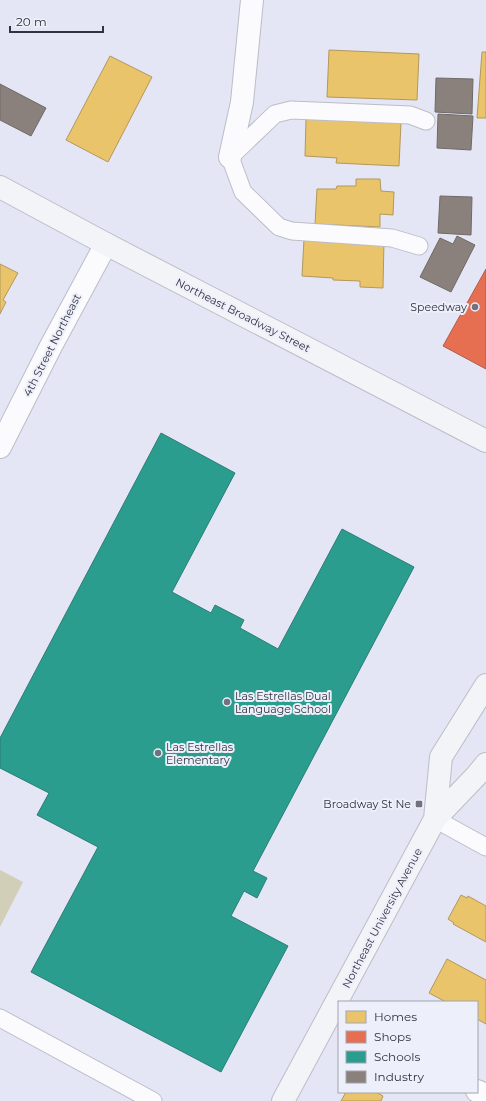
<svg xmlns="http://www.w3.org/2000/svg" width="486" height="1101" font-family="Montserrat,sans-serif">
<rect width="100%" height="100%" fill="#e4e6f5"/>
<path fill="#d1cfb7" d="M0,870L23,882L0,927Z"/>
<path fill="#e9c46a" stroke="#b2985d" d="M329,50L419,54L417,100L327,97Z
M482,52H486V118H477Z
M110,56L152,77L108,162L66,140Z
M306,119L401,122L399,166L336,163L337,158L305,156Z
M356,179H380L381,191L394,192L393,215L380,214V227L315,224L317,189H336L337,186H356Z
M304,239L384,241L383,288L360,287V281L333,280V278L302,276Z
M0,264L18,273L3,300L6,302L0,314Z
M461,895L467,898L468,896L486,906V942L453,924L454,923L448,919Z
M447,959L486,980V1024L477,1019V1002H446L429,993Z
M346,1092H376L383,1096L381,1101H341Z"/>
<path fill="#e76f51" stroke="#b05d4b" d="M486,269V369L443,346Z"/>
<path fill="#2a9d8f" stroke="#2c7d77" d="M161,433L235,473L172,592L211,613L215,605L244,620L240,628L278,649L342,529L414,567L253,871L267,878L257,898L244,891L231,916L288,946L221,1072L31,972L98,847L37,815L49,793L0,768V738Z"/>
<path fill="#8a817c" stroke="#6f6a69" d="M436,78L473,79L472,114L435,112Z
M0,84L46,108L31,136L0,120Z
M438,114L473,116L471,150L437,148Z
M440,196L472,197L471,235L438,233Z
M457,236L475,245L451,292L420,277L440,238L453,244Z"/>
<g fill="none" stroke-linecap="round" stroke-linejoin="round">
<g stroke="#bbbdc8" stroke-width="19">
<path id="lane" d="M419,246L392,238L292,231L279,227L243,192L230,157L275,114L291,110L410,115L426,121
M435,819L486,847
M0,1018L153,1101"/>
</g>
<g stroke="#bbbdc8" stroke-width="24">
<path id="street" d="M230,157L242,102L252,0
M0,447L51,346L106,244
M477,1091L486,1095"/>
</g>
<g stroke="#bbbdc8" stroke-width="24">
<path id="secondary" d="M0,187L106,244L486,441
M435,819L441,757L486,685
M283,1101L435,819L477,775L486,764"/>
</g>
<use href="#lane" stroke="#fbfbfe" stroke-width="17"/>
<use href="#street" stroke="#fbfbfe" stroke-width="22"/>
<use href="#secondary" stroke="#f3f4f8" stroke-width="22"/>
</g>
<g fill="#70727e" stroke="#edeffa" stroke-width="1.5">
<circle cx="475" cy="307" r="4"/>
<circle cx="227" cy="702" r="4"/>
<circle cx="158" cy="753" r="4"/>
<rect x="415" y="800" width="8" height="8" rx="2"/>
</g>
<g text-anchor="middle" dominant-baseline="central" stroke-width="4" stroke-linejoin="round" paint-order="stroke">
<g font-size="11" fill="#31333e" stroke="#edeffa" text-anchor="end">
<text x="467" y="307">Speedway</text>
<text x="235" y="696" text-anchor="start">Las Estrellas Dual<tspan x="235" dy="13">Language School</tspan></text>
<text x="166" y="747" text-anchor="start">Las Estrellas<tspan x="166" dy="13">Elementary</tspan></text>
<text x="411" y="804">Broadway St Ne</text>
</g>
<g font-size="11" fill="#31333e" stroke="#edeffa">
<text transform="translate(243 315) rotate(27)">Northeast Broadway Street</text>
<text transform="translate(52 345) rotate(-63)">4th Street Northeast</text>
<text transform="translate(382 918) rotate(-62)">Northeast University Avenue</text>
</g>
</g>
<rect x="338" y="1001" width="140" height="92" fill="#edeffa" stroke="#a2a4af"/>
<rect x="346" y="1011" width="20" height="12" fill="#e9c46a" stroke="#a2a4af"/>
<text x="374" y="1021" font-size="12" fill="#31333e">Homes</text>
<rect x="346" y="1031" width="20" height="12" fill="#e76f51" stroke="#a2a4af"/>
<text x="374" y="1041" font-size="12" fill="#31333e">Shops</text>
<rect x="346" y="1051" width="20" height="12" fill="#2a9d8f" stroke="#a2a4af"/>
<text x="374" y="1061" font-size="12" fill="#31333e">Schools</text>
<rect x="346" y="1071" width="20" height="12" fill="#8a817c" stroke="#a2a4af"/>
<text x="374" y="1081" font-size="12" fill="#31333e">Industry</text>
<path d="M10 26v6h93v-6" fill="none" stroke="#31333e" stroke-width="2"/>
<text x="16" y="26" font-size="12" fill="#31333e" stroke="#edeffa" stroke-width="3" paint-order="stroke">20 m</text>
</svg>
